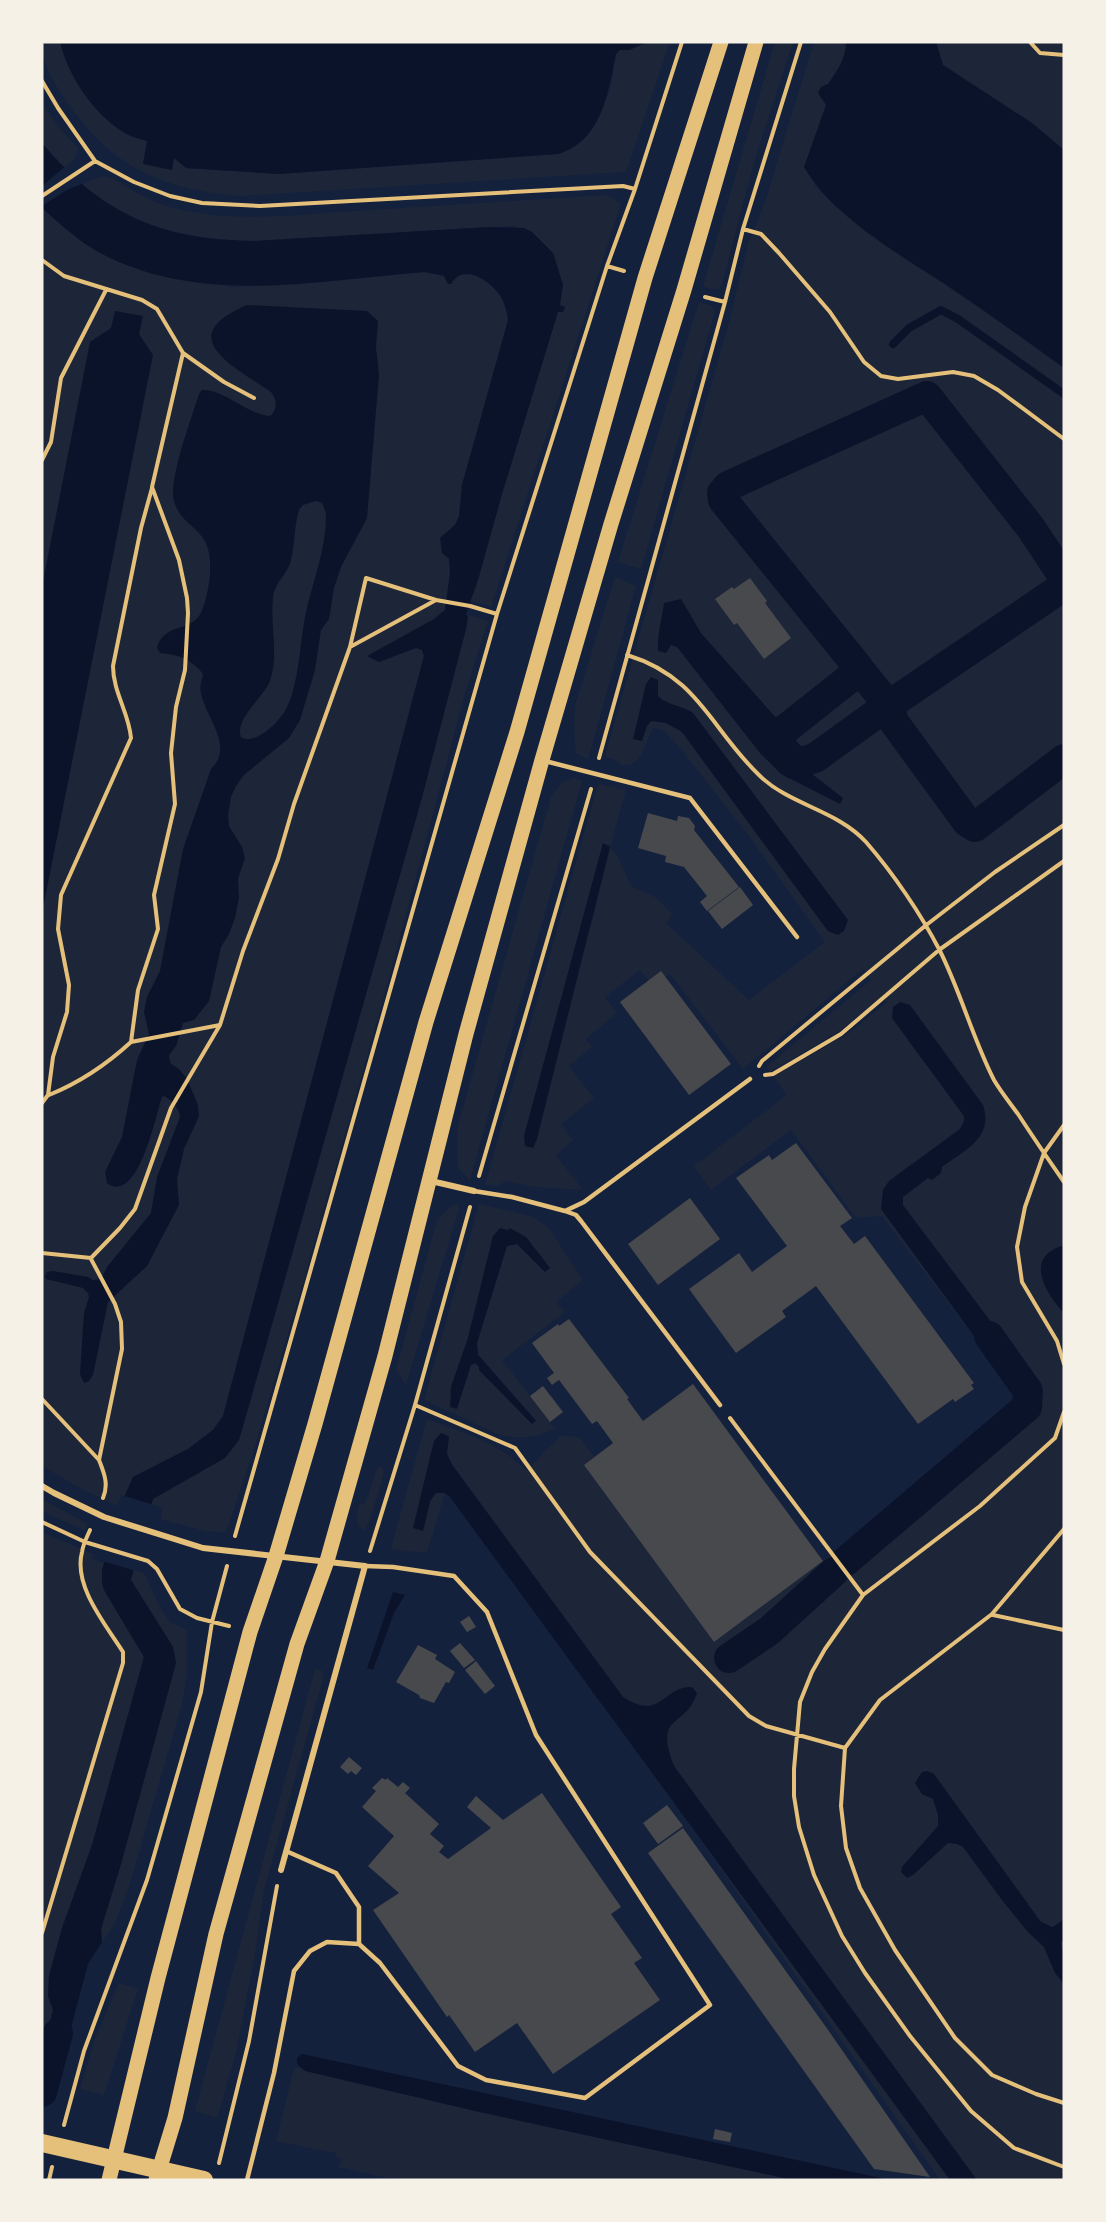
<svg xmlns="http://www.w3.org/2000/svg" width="1106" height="2222" font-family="'Nunito Sans',sans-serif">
<rect width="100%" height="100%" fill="#14213d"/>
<path fill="#1d2539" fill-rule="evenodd" d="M42,42H60L71,70L126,134L147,141L143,164L174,158L186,168L279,174L558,154C580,148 597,118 607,97C613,85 613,68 616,55L619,50H629L648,42H670L626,172L241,196C165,190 114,169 69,105C56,87 42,65 42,42Z
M775,42H793L754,162L722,284L719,289H710L703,286Z
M814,42H846V52L843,61L828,85L827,105L812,144L815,186L835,206L888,246L1064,349V2180H940L691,1827L612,1719L632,1703L623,1697L453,1466L447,1454L434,1441L414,1528L425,1527L430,1501L436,1493H445L427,1553L394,1550L391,1548L427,1419C463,1433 500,1443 527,1471L543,1453L562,1435L580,1438L594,1457L584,1465L714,1642C818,1565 924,1488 1018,1399L990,1358L882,1216L856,1218L791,1130L711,1190L694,1166L787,1095L773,1076L848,1034L887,1002L882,996L841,1030L770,1072L766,1067L871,980L863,969L743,1069L670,974L653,986L640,970L605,997L617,1013L586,1039L592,1047L569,1066L594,1098L561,1124L573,1140L556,1155L583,1190L536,1187L506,1181L498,1186L485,1185L598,784L626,790L610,847L618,857L631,886L655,897L672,913L667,924L749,1000L825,942L749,836L681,749L663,730L653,728C645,743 642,768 621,765L617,761L605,756L730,319L748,244L765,202ZM658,696C666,705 681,705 693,713L847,920L844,931H828L682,732C673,725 663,720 651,721L647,726ZM603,844H609L610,847L594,914L526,1146L524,1136ZM892,1018L977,1121L889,1181L960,1129L964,1121V1116Z
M936,42H1064V150L1032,123L943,65Z
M42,103L62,131L78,148L75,158L64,169L42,143Z
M104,176C115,178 123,185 132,190C150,201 171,209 192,212C245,222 302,214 356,211C439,206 523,200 607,195L620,203V207L491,607L470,601L478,580L502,494L558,311L563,312L565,307L560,305L563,285L553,253L545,247L540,240L514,226L252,241C186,240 133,226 81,184Z
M42,208L81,241L99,252L230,287L303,284L425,272L444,276L448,284H451C464,262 491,281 501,297C505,304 507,312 509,320L462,485L459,516L455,525L440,538L449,559L450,573L445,610L379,662L416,648L422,650L424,656L223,1416L213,1430L188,1449L133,1477L120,1507L80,1488L42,1466Z
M699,302L712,306L715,311L641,569L618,562Z
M615,577L636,586L588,760L576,753L574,729L575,706Z
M466,614L488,621L466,690L388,982L304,1279L257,1440L226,1532L205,1531L160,1519L163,1508L151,1504L153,1499L239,1440L245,1421L421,801L466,629L468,617Z
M575,778L582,781L470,1180L458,1168L457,1129L551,797L562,782Z
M457,1203L459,1209L406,1385L396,1370L437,1220L449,1208Z
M479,1204L534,1217L548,1227L583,1280L556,1302L565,1312L502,1360L555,1428C538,1438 516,1440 497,1434L424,1400ZM508,1230L550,1268L545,1272L517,1244L507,1246L477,1343L478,1354L536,1420L532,1424L479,1370V1367L473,1363L451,1387L468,1338L493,1236Z
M378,1466L382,1467L384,1473L370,1520L364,1531L358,1525L357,1513L360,1503L365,1504Z
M42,1499L88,1524L85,1531L42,1511Z
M42,1532L93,1554L92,1559L104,1563L102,1582L104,1590L144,1657L92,1845L62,1928L49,1976L48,1996L53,2010L42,2052Z
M133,1570L144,1573L161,1609L170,1622L187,1630V1670L183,1701L129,1887L114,1925L102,1942L101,1929L121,1864L176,1663L173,1647L131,1580Z
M315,1669L321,1670L324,1675L264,1890L255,1954L236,2053L217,2118L195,2111Z
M119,1983L138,1989L104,2095L80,2089L95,2038Z
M294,2068H299L475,2111L793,2180H398L338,2167L342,2159L336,2157V2153L276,2141Z"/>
<path fill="#0b132b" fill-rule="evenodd" d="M60,42H648L629,50H620L616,54C608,93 602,141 558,154L279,174L186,168L174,158L172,170L143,164L147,141C140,139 131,137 125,133C94,115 68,76 60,42Z
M846,42H936L943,65L1032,123L1064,150V368C1028,342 992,316 955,291C905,257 835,220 804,167L826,105L818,93L821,87L828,84C837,71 846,59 846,42Z
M42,143C103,215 159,239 252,241L488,227L524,228L532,232L553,253L563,285L560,305L565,307L563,312H558L502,494L478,580L466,614L468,617L466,629L421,801L239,1440L225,1458L153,1499L131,1580L173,1647L176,1663L121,1864L101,1929L102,1942L88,1964L58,2076L42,2072V2052L53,2010L48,1996L49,1976L62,1928L92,1845L144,1657L104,1590L102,1582V1570L120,1507L133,1477L188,1449L213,1430L223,1416L424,656L422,650L416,648L379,662L367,656L434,619L445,610L450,573L449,559L442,553L440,538L455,525L459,516L462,485L508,320C507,312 505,304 501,297C491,281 463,262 451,284H448L444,276L425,272C320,280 207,305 108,257C83,245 62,226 42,208Z
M247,305L367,311L378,321L376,347L379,375L367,518L341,567L334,588L329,619L321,630L315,670L300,720L289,738L244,775L236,786L231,797L228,815L229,826L242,847L245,858L238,879L239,897L235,918L229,934L221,947L209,1001L194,1020L183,1023L176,1046L169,1055L170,1063L179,1069L187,1079L198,1105L199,1116L184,1149L177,1179L179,1205L147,1266L108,1302L93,1375L89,1381L84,1383L80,1374L84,1313L89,1297L88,1293L83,1288L46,1279L45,1276L47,1272L53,1271L88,1277L93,1280L101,1279L107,1267L151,1213L157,1177L180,1117C180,1109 171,1099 164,1096L162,1097C156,1114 138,1206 107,1183L105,1172L122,1137L137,1060L149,1034L144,1012L147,997L160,971L183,849L211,769C235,746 205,717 201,693C199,686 202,681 203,674C191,659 180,655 160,653L157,648C163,624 189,631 199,616C205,608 210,582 210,572C213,525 183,532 174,501C168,480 192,417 199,394L202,390C224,389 246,414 270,416C278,409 277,400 271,392C233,366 172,337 247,305ZM316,501L322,503C324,507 326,512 326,516C326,549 313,581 306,612C300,639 299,688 285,711C278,723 254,746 241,737C234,719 264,697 270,681C279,655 270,625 273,598C274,583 288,574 291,560C295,544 294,527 299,510L303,505Z
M115,311L143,316L139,334L153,355L42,913V587L90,342L111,328Z
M681,599L701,633L814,761L809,769L812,774L843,798L840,804L781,774L760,753L677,647L671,645L666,653L658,651C657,635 662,619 664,603Z
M651,677L658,680V696C666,705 681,705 693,713L848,920L844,931L838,935L828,931L682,732L666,723L651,721L647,726L642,741L633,739L646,684Z
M603,843L610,847L537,1139L533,1148L525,1146L524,1136Z
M900,1002L910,1005L983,1105C994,1138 965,1150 942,1167L941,1173L932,1180L928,1178L903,1197V1205L1037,1383L990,1358L881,1209L883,1190L889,1181L960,1129L964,1121V1116L892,1018L893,1007Z
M500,1228L508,1230L510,1228L526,1237L550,1268L545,1272L517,1244L507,1246L477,1343L478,1355L536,1421L532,1424L479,1370V1367L476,1363L471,1365L457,1409L450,1407L451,1387L468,1338L493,1236Z
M1064,1245V1311H1062C1043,1289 1025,1257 1064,1245Z
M441,1433L449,1436L447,1454L453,1466L623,1697C662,1722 662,1686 692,1687L697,1693C686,1729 653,1712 674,1766L977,2180H950L450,1497L445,1493H436L430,1501L423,1531L413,1528L434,1441Z
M393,1592L405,1595L394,1613L373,1670L367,1668Z
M927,1771L934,1774L1041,1922L1053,1927L1064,1919V1939L1061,1943L1064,1960V1984L1055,1973L1044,1947L1028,1932L1002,1900L963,1847L957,1844L948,1843L913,1875L907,1878L901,1872L902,1867L938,1826V1815L933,1799L922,1794L915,1783L922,1772Z
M302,2054L890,2180H793L475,2111L305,2071L297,2064V2058Z"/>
<path fill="#14213d" d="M66,166L84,183L67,190L42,206V186Z
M121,1495L154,1505L136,1571L102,1561Z
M42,2097L50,2098L52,2101L45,2131L42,2133Z"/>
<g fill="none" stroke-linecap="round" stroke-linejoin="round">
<path stroke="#0b132b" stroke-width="8" d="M893,344L909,328L941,310L958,319L1064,394"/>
<path stroke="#0b132b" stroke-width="30" d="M858,667L723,500L722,493L728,486L927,396L1031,528L1064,578
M773,739L860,670L889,706L894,722L967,822L975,827L1064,759
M781,748L794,764L815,758L876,714L1064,586
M846,1561L1027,1407L1028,1391L989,1336
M729,1658L769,1631L834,1572
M42,2092L58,2033"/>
</g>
<path fill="#48494c" d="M750,578L767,601L765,603L791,638L764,659L737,623L734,625L715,599L732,587L734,589Z
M648,813L677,821L678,816L689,818L695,826L694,830L739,887L707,911L700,902L707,896L684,867L665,862L666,856L638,848Z
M740,887L753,905L722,929L708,911Z
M661,971L731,1064L689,1095L620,1002Z
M796,1143L852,1218L840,1226L854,1244L865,1236L974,1383L971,1385L974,1389L955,1402L953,1399L918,1424L816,1286L782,1311L786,1317L736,1353L689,1289L739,1253L752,1272L787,1246L736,1178L769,1155L772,1160Z
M690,1198L720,1239L658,1285L628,1244Z
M569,1319L629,1398L627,1399L643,1421L693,1384L823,1561L714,1642L584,1465L613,1443L597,1421L592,1424L559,1380L552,1385L547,1378L554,1373L532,1343L558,1324L559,1326Z
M543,1386L563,1412L550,1422L530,1396Z
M469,1616L476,1627L467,1632L460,1622Z
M460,1643L475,1660L464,1668L450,1651Z
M418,1645L437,1655L435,1659L455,1672L449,1683L446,1682L434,1703L420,1698L419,1695L396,1682Z
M476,1661L495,1686L485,1694L465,1670Z
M349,1757L362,1768L356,1775L351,1771L348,1774L340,1767Z
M382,1778L386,1780L387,1778L398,1787L403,1782L410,1788L405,1793L439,1824L430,1834L444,1846L439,1852L448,1859L491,1828L467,1807L476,1796L503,1820L542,1793L621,1907L611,1914L642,1958L634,1963L660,2000L553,2074L517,2023L475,2052L449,2015L447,2017L373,1910L399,1893L368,1866L394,1836L362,1807L376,1791L372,1788Z
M667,1805L683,1826L658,1844L643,1823Z
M683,1828L826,2027L930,2177L874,2169L648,1853Z
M715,2129L732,2133L730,2142L713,2139Z"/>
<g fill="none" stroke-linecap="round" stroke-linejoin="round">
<path stroke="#e5c07b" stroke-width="4" d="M1030,42L1040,53L1064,55
M42,81L58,108L95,161L134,182L170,196L202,203L260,206L623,186L635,189
M42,196L95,161
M743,229L761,234L779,253L830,312L864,362L881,376L898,379L953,372L974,376L998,390L1064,439
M42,260L64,276L142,300L157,309L183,353L152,487L179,560L187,598L188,613L185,670L176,707L171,753L175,804L154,895L158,929L138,990L131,1042L220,1025L171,1108L135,1209L120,1228L91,1258
M607,266L624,271
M705,297L725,302
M183,353L224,382L254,398
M42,460L51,442L61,378L106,290
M350,647L366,578L436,600
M627,655C699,677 710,728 759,775C789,805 837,810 866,842C893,873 921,914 940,951C961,993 973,1039 994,1080C1001,1092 1010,1103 1018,1114C1033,1137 1048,1159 1064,1182
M599,758L725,302L743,229L801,42
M220,1025L243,951L278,859L294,804L350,647L436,600L470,606L497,614
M759,1066L762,1061L925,926L995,872L1064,825
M765,1075L773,1074L841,1034L939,950L1064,861
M49,1095C81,1082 106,1065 131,1042
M42,1103L48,1095L53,1057L67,1012L69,985L58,929L61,895L131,738C129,713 113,692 113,666L141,528L152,488
M1064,1125L1044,1153L1025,1207L1017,1247L1022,1282L1057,1341L1064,1364
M479,1176L591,789
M42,1253L91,1258
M91,1259L115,1304L121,1322L122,1349L99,1460C104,1473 109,1484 103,1498
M42,1399L99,1460
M415,1405L515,1448L590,1552L749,1716L766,1726L845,1748
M1064,1412L1055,1438L980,1506L863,1595L825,1649L812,1672L800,1702L794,1769V1796L799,1827L814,1875L842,1936L865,1973L910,2036L971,2111L1014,2148L1064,2167
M730,1418L863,1595
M42,1522L85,1542L148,1561L157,1569L180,1609L197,1618L229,1626
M1064,1529L992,1614L880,1700L845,1748L841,1806L846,1848L860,1888L895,1950L955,2038L992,2075L1036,2094L1064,2103
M235,1536L497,614L607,266L635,189L682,42
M370,1551L415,1405L470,1207
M993,1615L1064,1630
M42,1933L123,1663V1652C106,1625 73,1586 82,1552C83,1544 87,1537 90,1530
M64,2125L84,2051L147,1880L201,1692L212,1622L227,1566
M219,2163L249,2041L277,1886
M49,2180L52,2167"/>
<path stroke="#e5c07b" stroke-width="4.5" d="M545,761L690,798L797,937
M474,1191L512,1197L565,1211L584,1202L750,1079
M565,1211L576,1215L581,1221L720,1405
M286,1851L336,1873L359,1907V1944
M247,2180L274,2073L294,1971L310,1951L327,1942L359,1944L380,1963L458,2066L486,2080L585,2098L710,2005L536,1735L487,1612L454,1576L393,1567L365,1566"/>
<path stroke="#e5c07b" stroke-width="6" d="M431,1181L474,1191
M42,1486L54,1493L104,1517L203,1548L365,1566L281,1870"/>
<path stroke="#e5c07b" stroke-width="15" d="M109,2180L158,1978L250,1632L276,1556L315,1424L426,1022L517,732L645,278L721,42
M156,2180L175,2118L216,1934L297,1644L327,1561L385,1356L466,1034L542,760L611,524L684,290L756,42"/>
<path stroke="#e5c07b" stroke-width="18" d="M42,2143L204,2180"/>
</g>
<rect width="1106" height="2222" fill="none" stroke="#f6f1e7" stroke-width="87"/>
</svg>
